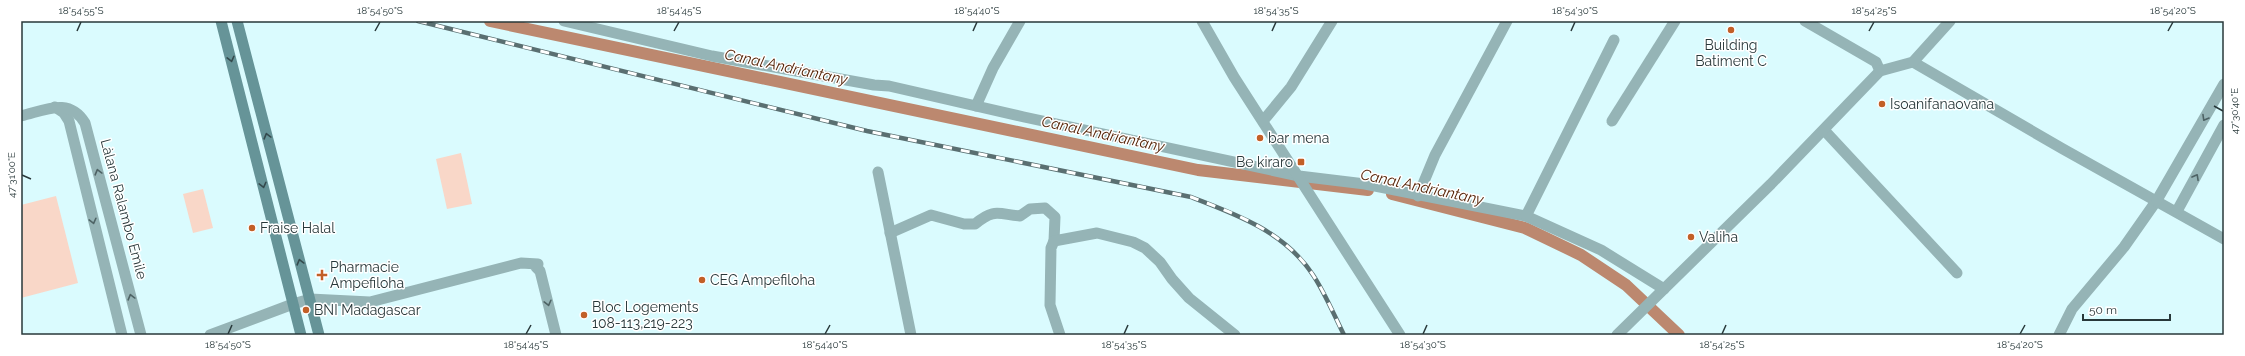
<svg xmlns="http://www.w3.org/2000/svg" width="2245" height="356" font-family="Raleway,sans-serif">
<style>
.green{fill:#f9d7c8}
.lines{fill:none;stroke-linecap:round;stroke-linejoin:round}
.canal{stroke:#bc886f;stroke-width:12}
.minor{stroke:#95b4b6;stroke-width:11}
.tertiary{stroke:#95b4b6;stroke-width:11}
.secondary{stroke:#669498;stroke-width:11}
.rail-casing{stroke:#5a6f71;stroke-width:4.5}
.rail{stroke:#fff;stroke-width:3;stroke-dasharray:9;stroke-linecap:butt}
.oneway{stroke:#344a4d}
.oneway2{stroke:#4e6365}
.ticks{fill:none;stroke:#28383a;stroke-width:1.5}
.poi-dot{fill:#c25f27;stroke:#fff;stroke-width:1.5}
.labels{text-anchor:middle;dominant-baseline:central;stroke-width:3;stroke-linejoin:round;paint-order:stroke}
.poi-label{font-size:14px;fill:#28383a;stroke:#fff;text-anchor:start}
.street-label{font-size:14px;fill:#28383a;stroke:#fff}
.water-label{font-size:15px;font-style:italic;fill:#552306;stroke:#fff}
.neatline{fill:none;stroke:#28383a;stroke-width:1.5}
.ticks-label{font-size:10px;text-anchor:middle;fill:#28383a}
</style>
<rect width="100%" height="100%" fill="#dafbfe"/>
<g class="green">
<polygon points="461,153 472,204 447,209 436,159"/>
<polygon points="203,189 213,228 193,233 183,194"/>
<polygon points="56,196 78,283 21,298 21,205"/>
</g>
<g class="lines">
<g class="canal">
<polyline points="490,21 1198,170 1368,190"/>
<polyline points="1392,194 1525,228 1581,255 1626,285 1679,335"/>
</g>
<g class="minor">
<polyline points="564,21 712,56 874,85 889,86 1024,117 1299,176 1365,184 1526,216 1601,250 1664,289"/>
<polyline points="1202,21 1234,77 1400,335"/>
<polyline points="1805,21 1876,62 1880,71"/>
<polyline points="976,106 993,68 1020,21"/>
<polyline points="55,107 64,113 69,121 122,335"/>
<path d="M21 116C46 110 69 97 85 123L141 335"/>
<polyline points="1263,121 1291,87 1332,21"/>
<polyline points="1612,121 1675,21"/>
<polyline points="1824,130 1957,273"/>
<polyline points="878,172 911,335"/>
<polyline points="1418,196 1435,155 1507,21"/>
<polyline points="1526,216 1614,40"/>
<path d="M890 233 931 215 964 224H975C994 208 998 214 1020 216L1030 209 1045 208 1055 217 1054 241"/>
<polyline points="210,335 293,304 310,299 370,302 521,263 538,264 536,267 540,271 556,335"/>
<polyline points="1060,335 1050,305 1051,248 1054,241 1097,233 1133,242 1145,248 1160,262 1172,279 1189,298 1235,335"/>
<polyline points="2059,335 2072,309 2124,247 2157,200"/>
</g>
<g class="tertiary">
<polyline points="1913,62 2063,149 2224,239"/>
<polyline points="2157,200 2224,84"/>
<polyline points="2177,211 2224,125"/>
<polyline points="1617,335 1771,184 1880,71 1913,62 1950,21"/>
</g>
<g class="secondary">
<polyline points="221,21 301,335"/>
<polyline points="237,21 319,335"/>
</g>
<defs>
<path id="rail" d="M418 21 867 131 1191 197C1236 214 1285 232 1313 275 1325 293 1334 315 1344 335"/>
</defs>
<use href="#rail" class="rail-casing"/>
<use href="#rail" class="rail"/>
</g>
<defs><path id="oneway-chevron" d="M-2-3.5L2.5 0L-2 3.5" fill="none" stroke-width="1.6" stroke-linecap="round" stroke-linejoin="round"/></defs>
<g class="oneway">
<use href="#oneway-chevron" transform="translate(231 59) rotate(76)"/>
<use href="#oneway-chevron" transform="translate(267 136) rotate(-105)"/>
<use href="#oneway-chevron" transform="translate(263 185) rotate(76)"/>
<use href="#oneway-chevron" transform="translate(300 262) rotate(-105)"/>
</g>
<g class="oneway2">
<use href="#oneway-chevron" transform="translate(2205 118) rotate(120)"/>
<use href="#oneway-chevron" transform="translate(98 172) rotate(-105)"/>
<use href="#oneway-chevron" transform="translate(2196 177) rotate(-61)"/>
<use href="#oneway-chevron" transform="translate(93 221) rotate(76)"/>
<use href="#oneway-chevron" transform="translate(131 297) rotate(-105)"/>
<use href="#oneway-chevron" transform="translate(548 303) rotate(76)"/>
</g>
<path class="ticks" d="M77 31 81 22M375 31 380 22M674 31 679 22M973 31 977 22M1272 31 1276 22M1571 31 1575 22M1869 31 1874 22M2168 31 2173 22M2214 106 2223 111M22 175 31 179M228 334 232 325M526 334 531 325M825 334 830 325M1124 334 1128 325M1423 334 1427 325M1722 334 1726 325M2020 334 2025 325"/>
<g class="poi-dot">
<circle cx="1731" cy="30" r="4"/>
<circle cx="1882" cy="104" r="4"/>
<circle cx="1260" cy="138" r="4"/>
<rect x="1297" y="158" width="8" height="8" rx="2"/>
<circle cx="252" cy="228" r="4"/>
<circle cx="1691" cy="237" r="4"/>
<path d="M320 269h4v4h4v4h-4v4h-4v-4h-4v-4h4z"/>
<circle cx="702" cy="280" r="4"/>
<circle cx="306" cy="310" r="4"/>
<circle cx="584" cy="315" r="4"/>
</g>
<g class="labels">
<g class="poi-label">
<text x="1731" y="45" text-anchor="middle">Building<tspan x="1731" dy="16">Batiment C</tspan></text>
<text x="1890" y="104">Isoanifanaovana</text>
<text x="1268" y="138">bar mena</text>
<text x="1293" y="162" text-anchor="end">Be kiraro</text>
<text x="260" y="228">Fraise Halal</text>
<text x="1699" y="237">Valiha</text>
<text x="330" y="267">Pharmacie<tspan x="330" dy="16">Ampefiloha</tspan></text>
<text x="710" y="280">CEG Ampefiloha</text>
<text x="592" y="307">Bloc Logements<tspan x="592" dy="16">108-113,219-223</tspan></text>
<text x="314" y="310">BNI Madagascar</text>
</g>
<g class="street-label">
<text transform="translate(124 209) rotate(75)">Làlana Ralambo Emile</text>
</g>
<g class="water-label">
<text transform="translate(786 67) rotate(12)">Canal Andriantany</text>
<text transform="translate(1103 134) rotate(12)">Canal Andriantany</text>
<text transform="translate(1422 187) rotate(12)">Canal Andriantany</text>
</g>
</g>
<rect width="2245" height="356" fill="none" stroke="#ffffff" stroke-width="44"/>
<path d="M2083 314v6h87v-6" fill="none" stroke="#28383a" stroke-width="2"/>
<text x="2089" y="314" font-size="12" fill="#28383a" stroke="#ffffff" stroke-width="3" paint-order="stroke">50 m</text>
<rect x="22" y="22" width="2201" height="312" class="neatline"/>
<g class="ticks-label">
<text x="81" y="14">18°54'55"S</text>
<text x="380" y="14">18°54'50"S</text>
<text x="679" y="14">18°54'45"S</text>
<text x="977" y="14">18°54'40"S</text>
<text x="1276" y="14">18°54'35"S</text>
<text x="1575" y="14">18°54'30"S</text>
<text x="1874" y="14">18°54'25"S</text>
<text x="2173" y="14">18°54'20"S</text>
<text transform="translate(2234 111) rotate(-90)" y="4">47°30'40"E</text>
<text transform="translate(11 175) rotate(-90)" y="4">47°31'00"E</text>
<text x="228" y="348">18°54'50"S</text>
<text x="526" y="348">18°54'45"S</text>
<text x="825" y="348">18°54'40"S</text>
<text x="1124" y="348">18°54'35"S</text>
<text x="1423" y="348">18°54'30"S</text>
<text x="1722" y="348">18°54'25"S</text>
<text x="2020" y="348">18°54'20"S</text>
</g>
</svg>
